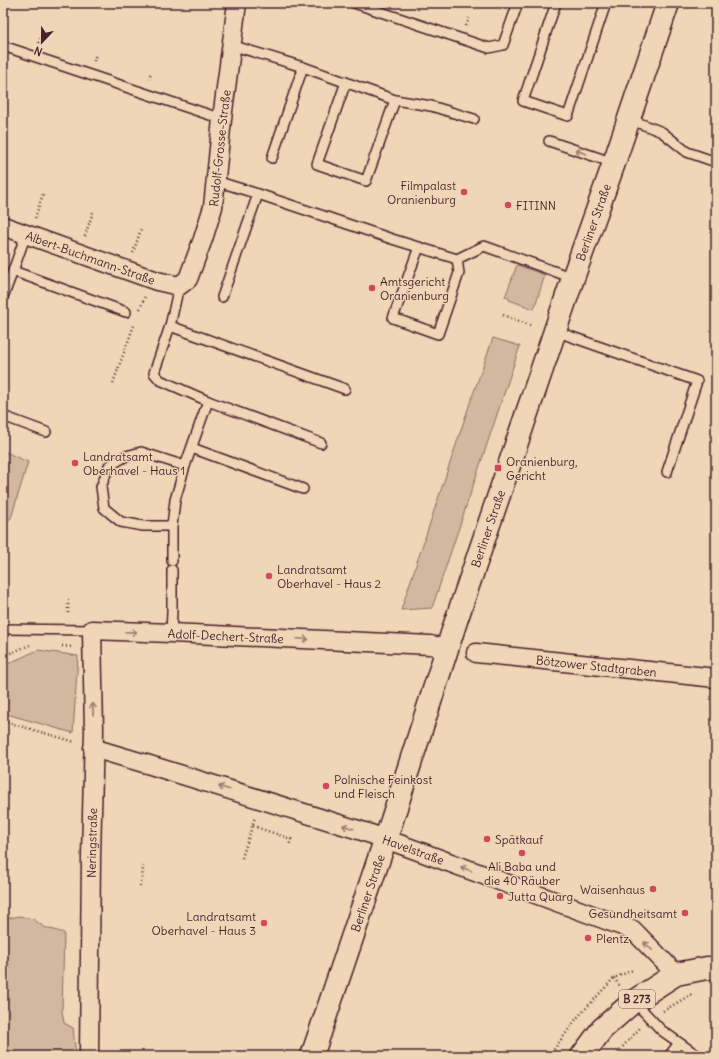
<svg xmlns="http://www.w3.org/2000/svg" width="719" height="1059" font-family="Delius,sans-serif">
<style>
.green{fill:#d3b8a0;stroke:#8e6c66}
.lines{fill:none;stroke-linecap:round;stroke-linejoin:round}
.lane-casing{stroke:#4a1f2b;stroke-width:12}
.street-casing{stroke:#4a1f2b;stroke-width:21}
.secondary-casing{stroke:#4a1f2b;stroke-width:25}
.primary-casing{stroke:#4a1f2b;stroke-width:25}
.path{stroke:#4a1f2b;stroke-width:2.5;stroke-dasharray:1 3;stroke-linecap:butt}
.lane{stroke:#eed6b6;stroke-width:9}
.street{stroke:#eed6b6;stroke-width:18}
.secondary{stroke:#eed6b6;stroke-width:22}
.primary{stroke:#eed6b6;stroke-width:22}
.oneway{stroke:#9c7a70}
.poi-dot{fill:#d1495b;stroke:#eed6b6;stroke-width:1.5}
.labels{text-anchor:middle;dominant-baseline:central;stroke-width:3;stroke-linejoin:round;paint-order:stroke}
.shield{fill:#eed6b6;stroke:#7b5655;stroke-width:1}
.shield-label{font-size:11px;font-weight:bold;fill:#4a1f2b}
.street-label{font-size:12px;fill:#4a1f2b;stroke:#eed6b6}
.poi-label{font-size:12px;fill:#4a1f2b;stroke:#eed6b6;text-anchor:start}
</style>
<rect width="100%" height="100%" fill="#eed6b6"/>
<filter id="ink" filterUnits="userSpaceOnUse"><feTurbulence type="fractalNoise" baseFrequency=".025" numOctaves="2"/><feDisplacementMap in="SourceGraphic" scale="8" xChannelSelector="R" yChannelSelector="G"/><feConvolveMatrix kernelMatrix="1 2 1 2 8 2 1 2 1" color-interpolation-filters="sRGB"/></filter>
<g filter="url(#ink)">
<g class="green">
<polygon points="517,265 545,275 534,309 509,300 509,298 505,297"/>
<polygon points="493,338 520,346 432,608 401,610 471,400"/>
<polygon points="3,451 28,462 11,518 3,525"/>
<polygon points="38,650 78,656 73,733 3,713 3,666"/>
<polygon points="3,916 10,918 19,916 33,919 44,927 64,933 62,1011 64,1023 73,1028 76,1056 3,1056"/>
</g>
<g class="lines">
<defs>
<g id="lane">
<polyline points="354,3 489,48 503,45 518,3"/>
<polyline points="556,3 523,101 568,116 605,6 602,3"/>
<polyline points="231,45 303,67 395,100 431,106 474,119"/>
<polyline points="3,46 222,119"/>
<polyline points="346,82 317,164 366,181 395,100"/>
<polyline points="629,119 662,132 687,152 716,162"/>
<polyline points="549,141 614,163"/>
<polyline points="272,158 303,67"/>
<polyline points="216,181 258,194 222,297"/>
<polyline points="258,194 392,239 457,259 484,246 573,278"/>
<polyline points="26,234 13,271 126,312"/>
<polyline points="419,247 393,318 438,334 459,273 457,259"/>
<polyline points="179,286 170,326 345,389"/>
<polyline points="3,297 13,271"/>
<polyline points="170,326 154,373 160,380 208,401"/>
<polyline points="555,331 697,381 667,472"/>
<polyline points="3,416 46,432"/>
<polyline points="192,448 303,489"/>
<polyline points="172,526 143,526 121,522 104,508 101,487 109,466 126,456 141,452 185,466"/>
<polyline points="172,561 172,526 175,500 185,466 208,401 321,443"/>
<polyline points="3,629 92,630"/>
<polyline points="171,633 172,612 172,570"/>
<polyline points="634,1001 661,1030 698,1056"/>
<polyline points="669,1056 679,1043"/>
</g>
<g id="street">
<path id="s1" d="M3 226 157 281 179 286 188 279 203 239 213 207 222 119 237 3"/>
<path id="s2" d="M476 653 716 678"/>
<path id="s3" d="M93 748 150 765 365 832 402 845 633 930 676 974"/>
<path id="s4" d="M89 1056 91 857 94 731 92 630 171 633 430 645 448 648"/>
</g>
<g id="secondary">
<path id="s5" d="M312 1056 391 823 456 621 573 278 614 163 668 3"/>
</g>
<polyline id="primary" points="582,1056 602,1029 634,1001 676,974 707,968 716,969"/>
</defs>
<use href="#lane" class="lane-casing"/>
<use href="#street" class="street-casing"/>
<use href="#secondary" class="secondary-casing"/>
<use href="#primary" class="primary-casing"/>
<g class="path">
<polyline points="418,10 420,3"/>
<polyline points="466,26 469,18"/>
<polyline points="39,43 41,35"/>
<polyline points="94,61 96,54"/>
<polyline points="149,79 151,72"/>
<polyline points="35,218 43,194"/>
<polyline points="85,236 93,212"/>
<polyline points="133,253 141,229"/>
<polyline points="140,309 145,296"/>
<polyline points="503,315 532,326"/>
<polyline points="113,383 134,325"/>
<polyline points="68,600 68,615"/>
<polyline points="62,646 73,647"/>
<polyline points="3,656 30,645"/>
<polyline points="3,721 75,742"/>
<polyline points="253,826 291,839 289,846"/>
<polyline points="242,858 255,817"/>
<polyline points="140,886 142,879 143,866"/>
<polyline points="614,978 620,986"/>
<polyline points="663,1011 692,994"/>
<polyline points="549,1056 577,1018 614,978 633,970"/>
<polyline points="615,1056 626,1043 640,1028"/>
</g>
<use href="#lane" class="lane"/>
<use href="#street" class="street"/>
<use href="#secondary" class="secondary"/>
<use href="#primary" class="primary"/>
</g>
<defs><path id="oneway-shaft" d="M-6 0H5M1.5-3L5.5 0L1.5 3" fill="none" stroke-width="1.6" stroke-linecap="round" stroke-linejoin="round"/></defs>
<g class="oneway">
<use href="#oneway-shaft" transform="translate(581 152) rotate(-161)"/>
<use href="#oneway-shaft" transform="translate(131 632) rotate(2)"/>
<use href="#oneway-shaft" transform="translate(303 639) rotate(3)"/>
<use href="#oneway-shaft" transform="translate(93 709) rotate(-91)"/>
<use href="#oneway-shaft" transform="translate(224 788) rotate(-163)"/>
<use href="#oneway-shaft" transform="translate(348 827) rotate(-163)"/>
<use href="#oneway-shaft" transform="translate(466 869) rotate(-160)"/>
<use href="#oneway-shaft" transform="translate(648 946) rotate(-135)"/>
</g>
</g>
<g class="poi-dot">
<circle cx="464" cy="192" r="4"/>
<circle cx="508" cy="205" r="4"/>
<circle cx="372" cy="288" r="4"/>
<circle cx="75" cy="463" r="4"/>
<rect x="494" y="464" width="8" height="8" rx="2"/>
<circle cx="269" cy="576" r="4"/>
<circle cx="326" cy="786" r="4"/>
<circle cx="487" cy="839" r="4"/>
<circle cx="522" cy="853" r="4"/>
<circle cx="653" cy="889" r="4"/>
<circle cx="500" cy="896" r="4"/>
<circle cx="685" cy="913" r="4"/>
<circle cx="264" cy="923" r="4"/>
<circle cx="588" cy="938" r="4"/>
</g>
<g class="labels">
<rect class="shield" x="619" y="990" width="36" height="18" rx="3"/>
<g class="shield-label">
<text x="637" y="999">B 273</text>
</g>
<g class="street-label">
<text stroke="none"><textPath href="#s1" startOffset="333">Rudolf-Grosse-Straße</textPath></text>
<text stroke="none"><textPath href="#s5" startOffset="880">Berliner Straße</textPath></text>
<text stroke="none"><textPath href="#s1" startOffset="93">Albert-Buchmann-Straße</textPath></text>
<text stroke="none"><textPath href="#s5" startOffset="556">Berliner Straße</textPath></text>
<text stroke="none"><textPath href="#s4" startOffset="560">Adolf-Dechert-Straße</textPath></text>
<text stroke="none"><textPath href="#s2" startOffset="121">Bötzower Stadtgraben</textPath></text>
<text stroke="none"><textPath href="#s4" startOffset="213">Neringstraße</textPath></text>
<text stroke="none"><textPath href="#s3" startOffset="336">Havelstraße</textPath></text>
<text stroke="none"><textPath href="#s5" startOffset="172">Berliner Straße</textPath></text>
</g>
<g class="poi-label">
<text x="456" y="185" text-anchor="end">Filmpalast<tspan x="456" dy="14">Oranienburg</tspan></text>
<text x="516" y="205">FITINN</text>
<text x="380" y="281">Amtsgericht<tspan x="380" dy="14">Oranienburg</tspan></text>
<text x="83" y="456">Landratsamt<tspan x="83" dy="14">Oberhavel - Haus 1</tspan></text>
<text x="506" y="461">Oranienburg,<tspan x="506" dy="14">Gericht</tspan></text>
<text x="277" y="569">Landratsamt<tspan x="277" dy="14">Oberhavel - Haus 2</tspan></text>
<text x="334" y="779">Polnische Feinkost<tspan x="334" dy="14">und Fleisch</tspan></text>
<text x="495" y="839">Spätkauf</text>
<text x="522" y="866" text-anchor="middle">Ali Baba und<tspan x="522" dy="14">die 40 Räuber</tspan></text>
<text x="645" y="889" text-anchor="end">Waisenhaus</text>
<text x="508" y="896">Jutta Quarg</text>
<text x="677" y="913" text-anchor="end">Gesundheitsamt</text>
<text x="256" y="916" text-anchor="end">Landratsamt<tspan x="256" dy="14">Oberhavel - Haus 3</tspan></text>
<text x="596" y="938">Plentz</text>
</g>
</g>
<rect width="719" height="1059" fill="none" stroke="#eed6b6" stroke-width="16"/>
<rect x="8" y="8" width="703" height="1043" fill="none" stroke="#4a1f2b" stroke-width="1.5" filter="url(#ink)"/>
<g transform="translate(42 42) rotate(202)" stroke="#eed6b6" stroke-width="3" paint-order="stroke">
<path d="M0-3L7 15L0 10L-7 15Z" fill="#4a1f2b"/>
<text y="-6" font-size="11" font-weight="bold" text-anchor="middle" fill="#4a1f2b">N</text>
</g>
</svg>
